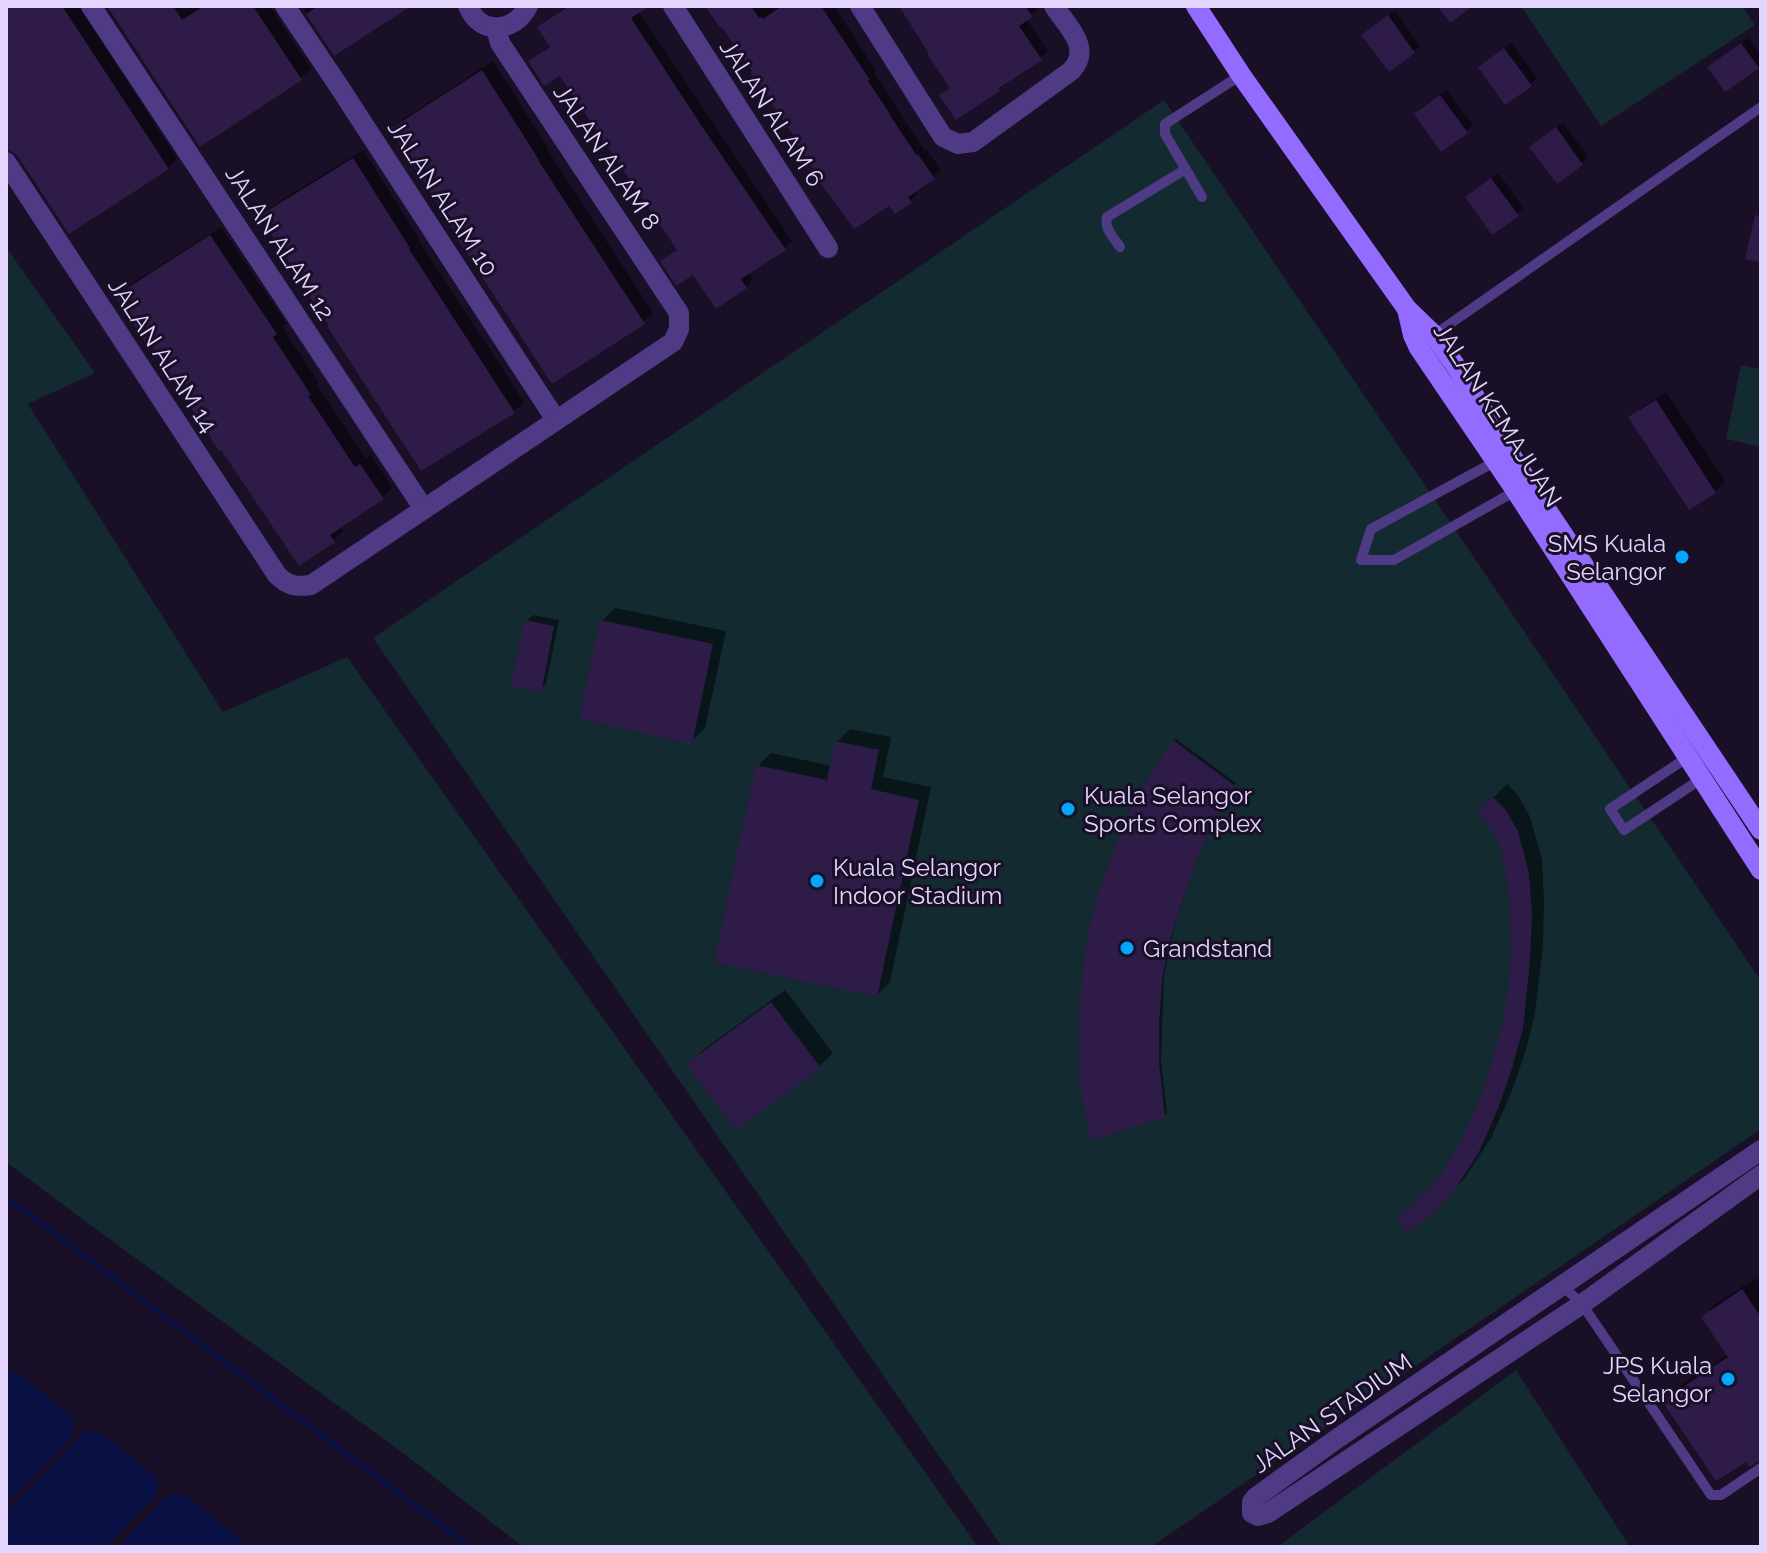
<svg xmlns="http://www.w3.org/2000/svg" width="1767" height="1553" font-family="Raleway,sans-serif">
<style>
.green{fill:#122a30}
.water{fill:#0a1144}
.shadow{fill:#0007}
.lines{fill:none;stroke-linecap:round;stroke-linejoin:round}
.stream{stroke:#0a1144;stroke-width:5}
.building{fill:#2f1b47}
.lane{stroke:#4f3a85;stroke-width:10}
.street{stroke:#4f3a85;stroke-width:20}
.secondary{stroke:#936cff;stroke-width:20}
.poi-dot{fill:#01a7fe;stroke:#190f26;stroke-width:3}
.labels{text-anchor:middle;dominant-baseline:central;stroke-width:6;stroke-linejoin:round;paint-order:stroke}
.street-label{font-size:24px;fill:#e4d5ff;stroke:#190f26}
.poi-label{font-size:24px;fill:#e4d5ff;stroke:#190f26;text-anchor:start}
</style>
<rect width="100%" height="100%" fill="#190f26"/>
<g class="green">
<polygon points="1521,6 1742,6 1755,25 1601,126"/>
<polygon points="1164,100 1761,981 1761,1129 1151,1547 1002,1547 373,638"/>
<polygon points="6,247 95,373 28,404 223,712 347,657 978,1547 523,1547 407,1456 86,1222 6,1162"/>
<polygon points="1741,365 1761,369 1761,447 1726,439"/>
<polygon points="1516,1370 1630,1547 1277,1547"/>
</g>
<g class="water">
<polygon points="6,1371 20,1374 73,1417 75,1429 72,1436 6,1504"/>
<polygon points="88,1431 103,1434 156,1477 158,1483 155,1497 106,1547 6,1547 6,1513 82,1434"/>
<polygon points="173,1494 188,1497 241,1540 243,1547 118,1547 166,1497"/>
</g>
<g class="shadow">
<polygon points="6,6 78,6 177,158 168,168 18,153 6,141"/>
<polygon points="110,6 270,6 311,69 301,78 200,144"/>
<polygon points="302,6 408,6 335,54"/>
<polygon points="567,6 644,6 638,11 792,241 785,248 748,272 753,279 746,287 717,306 693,272 663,261 678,249 560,73 530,61 551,45 539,27"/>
<polygon points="708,6 834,6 876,71 874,73 896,105 895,106 924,150 926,149 941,170 915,190 917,194 910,201 890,203 797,138 723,24"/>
<polygon points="902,6 1037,6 1039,8 1026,19 1048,51 999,89 949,89 952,87"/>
<polygon points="1395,11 1420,46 1414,52 1370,29"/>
<polygon points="1748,38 1761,57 1761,63 1758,67 1716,61"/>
<polygon points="1511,43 1537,78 1531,84 1486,61"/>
<polygon points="493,61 548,148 547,149 653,313 643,322 392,129 402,120"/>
<polygon points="1447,90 1473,125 1467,131 1422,108"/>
<polygon points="1563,123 1588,157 1582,164 1538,141"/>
<polygon points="363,150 418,237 417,238 524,402 514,411 422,468 261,217 271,207"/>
<polygon points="1498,173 1524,208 1493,232 1474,191"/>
<polygon points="221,227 286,323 282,327 319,383 317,385 366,459 371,455 392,488 383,498 340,526 343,531 333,541 151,341 118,296 128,286"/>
<polygon points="1666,392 1725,481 1715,491 1690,507 1631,418 1641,408"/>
<polygon points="615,608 726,631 705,728 692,741 602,621"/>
<polygon points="533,615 559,620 546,684 540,690 527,621"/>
<polygon points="850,729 891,737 883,777 931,787 890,982 877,995 758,766 771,753 832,766 837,742"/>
<polygon points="1176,739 1236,783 1227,796 1197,857 1173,932 1164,976 1161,1060 1167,1113 1164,1115 1092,1139 1174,741"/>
<polygon points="1507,784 1518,795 1530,817 1542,860 1544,899 1543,946 1535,1014 1525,1053 1510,1096 1491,1138 1464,1179 1428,1215 1442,1178 1463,1142 1486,1090 1504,1026 1513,959 1512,900 1504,850 1492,826 1480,811"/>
<polygon points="785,990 833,1053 819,1066 689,1065 702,1051"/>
<polygon points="1756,1278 1761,1286 1761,1459 1665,1401 1677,1388 1728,1354 1703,1317 1716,1304"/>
</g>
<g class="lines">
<polyline class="stream" points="6,1197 470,1547"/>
</g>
<g class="building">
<polygon points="6,6 62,6 169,169 69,234 17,155 9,150 6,145"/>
<polygon points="107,6 173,6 182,20 204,6 253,6 302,80 200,147"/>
<polygon points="318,6 411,6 334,56 306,14"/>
<polygon points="569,6 650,6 631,18 701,125 786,250 741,279 747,288 716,309 693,275 676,286 660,261 677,250 560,76 544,86 528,61 550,47 537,27"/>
<polygon points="705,6 751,6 759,18 761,17 763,19 782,6 821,6 870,80 868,81 890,114 889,114 917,156 918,154 935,179 908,197 912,203 895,214 889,206 854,229 813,173 815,172 793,140 795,138 750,72 752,71 722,27 720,28"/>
<polygon points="899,6 1025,6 1033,17 1019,26 1042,60 999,88 1000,91 956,120 939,95 950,88 928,55 929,54"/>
<polygon points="1438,6 1473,6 1450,23"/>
<polygon points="1388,15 1415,53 1389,72 1361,35"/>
<polygon points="1741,43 1759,68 1725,92 1707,67"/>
<polygon points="1504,48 1532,86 1505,105 1478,67"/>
<polygon points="482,70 539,160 538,160 645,324 552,384 458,240 460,239 390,129"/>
<polygon points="1440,95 1468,133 1441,152 1414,114"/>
<polygon points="1556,127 1583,165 1557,184 1529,147"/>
<polygon points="353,158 410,248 409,249 515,413 421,471 327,326 329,326 293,271 295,271 259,216"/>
<polygon points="1491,178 1519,216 1492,235 1465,197"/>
<polygon points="1755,215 1761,216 1761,262 1745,259"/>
<polygon points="210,235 277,334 273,337 311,395 308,396 355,467 360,464 384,499 330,535 335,542 299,566 221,450 219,451 150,344 148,346 115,296"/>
<polygon points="1656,400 1716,493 1689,510 1628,417"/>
<polygon points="525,620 554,626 541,693 510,686"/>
<polygon points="600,620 713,644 692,744 579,719"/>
<polygon points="1173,740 1235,786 1225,800 1196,861 1171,936 1162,980 1159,1025 1159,1063 1165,1117 1090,1141 1079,1077 1079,1016 1084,960 1089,928 1098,893 1117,843 1136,798"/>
<polygon points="835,741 879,750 871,789 919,800 877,997 714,962 756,765 827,780"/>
<polygon points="1492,796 1505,809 1518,831 1529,874 1532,914 1530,960 1523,1029 1512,1068 1497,1111 1478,1154 1451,1195 1429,1217 1407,1232 1397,1219 1440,1177 1461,1141 1484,1089 1502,1025 1508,990 1511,958 1510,900 1502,851 1490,827 1478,811"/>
<polygon points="771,1002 821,1068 736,1130 686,1064"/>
<polygon points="1742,1289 1761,1317 1761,1460 1749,1467 1746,1462 1716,1481 1662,1401 1728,1357 1701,1317"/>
</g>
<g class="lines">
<g class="lane">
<polyline points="1202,197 1165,134 1165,124 1241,75"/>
<path d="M1120 247C1114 238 1104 229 1107 217L1186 169"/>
<polyline points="1431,337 1761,107"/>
<polyline points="1498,460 1371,529 1361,560 1394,560 1517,490"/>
<polyline points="1688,757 1610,809 1624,830 1704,777"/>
<polyline points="1562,1285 1582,1304 1711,1495 1721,1495 1761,1468"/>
</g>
<g class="street">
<polyline points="91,6 424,509"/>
<polyline points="285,6 340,88 556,420"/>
<path d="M468 6C480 36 515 33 528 6"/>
<polyline points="673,6 828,248"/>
<path d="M860 6 943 137 958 144 973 142 1071 71C1093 48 1067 26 1054 6"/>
<path d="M6 162 277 575C288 586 296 587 311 585L673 342 679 329V313L500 43 496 28"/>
<polyline points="1761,1150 1338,1438 1256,1497 1252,1502 1252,1513 1258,1516 1268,1513 1582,1304 1761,1175"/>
</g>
<g class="secondary">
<polyline points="1196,6 1241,75 1407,309 1434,335 1455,365 1526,479 1761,830"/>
<polyline points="1407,309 1413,335 1419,348 1516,491 1761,870"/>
</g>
</g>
<g class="poi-dot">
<circle cx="1682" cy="557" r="8"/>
<circle cx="1068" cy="809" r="8"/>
<circle cx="817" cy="881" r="8"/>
<circle cx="1127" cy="948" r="8"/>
<circle cx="1728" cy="1379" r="8"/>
</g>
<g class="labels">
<g class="street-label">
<text transform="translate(772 113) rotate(57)">JALAN ALAM 6</text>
<text transform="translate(607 157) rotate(56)">JALAN ALAM 8</text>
<text transform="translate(443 198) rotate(57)">JALAN ALAM 10</text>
<text transform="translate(280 243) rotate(57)">JALAN ALAM 12</text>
<text transform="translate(163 355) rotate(57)">JALAN ALAM 14</text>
<text transform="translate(1498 415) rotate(57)">JALAN KEMAJUAN</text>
<text transform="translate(1332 1413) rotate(-35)">JALAN STADIUM</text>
</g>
<g class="poi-label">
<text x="1666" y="543" text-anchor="end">SMS Kuala<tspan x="1666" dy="28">Selangor</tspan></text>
<text x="1084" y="795">Kuala Selangor<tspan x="1084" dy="28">Sports Complex</tspan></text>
<text x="833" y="867">Kuala Selangor<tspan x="833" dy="28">Indoor Stadium</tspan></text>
<text x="1143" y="948">Grandstand</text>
<text x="1712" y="1365" text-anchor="end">JPS Kuala<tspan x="1712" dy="28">Selangor</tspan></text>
</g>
</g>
<rect width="1767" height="1553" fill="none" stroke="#e4d5ff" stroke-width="16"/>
</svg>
